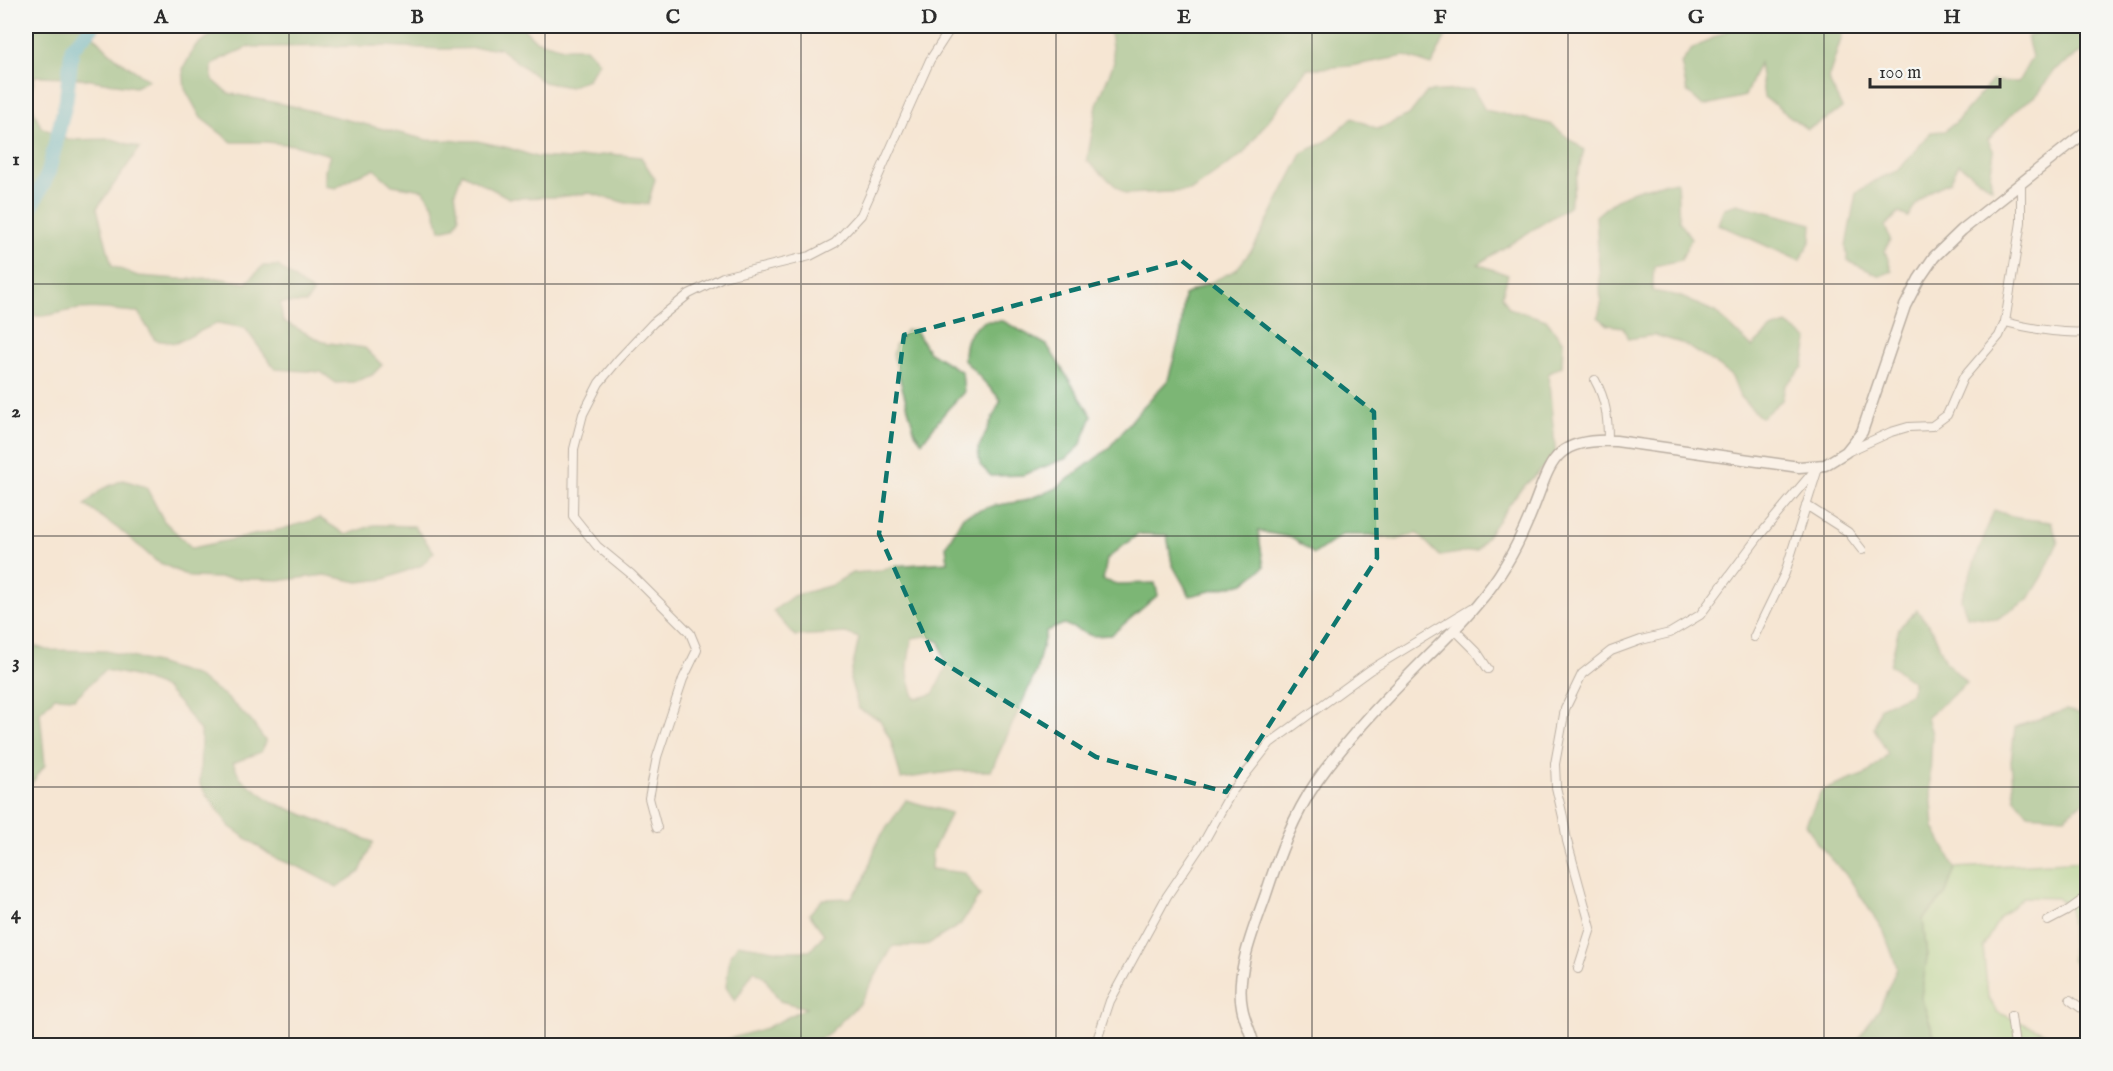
<svg xmlns="http://www.w3.org/2000/svg" width="2113" height="1071" font-family="'IM FELL English',serif">
<style>
.green{fill:#9ad487;stroke:#628059;stroke-width:1.5}
.forest{fill:#7bb674;stroke:#537050;stroke-width:1.5;fill-rule:evenodd}
.lines{fill:none;stroke-linecap:round;stroke-linejoin:round}
.river{stroke:#4ab2c8;stroke-width:15}
.minor-casing{stroke:#726c66;stroke-width:10}
.secondary-casing{stroke:#726c66;stroke-width:13}
.minor{stroke:#fff;stroke-width:8}
.secondary{stroke:#fff;stroke-width:10}
.marked{fill:none;stroke:#0f766e;stroke-width:4.5;stroke-dasharray:12 8;stroke-linejoin:round}
.grid{fill:none;stroke:#2b2b2b;stroke-width:1.5;stroke-opacity:0.55}
.neatline{fill:none;stroke:#2b2b2b;stroke-width:2}
.grid-label{font-size:20px;text-anchor:middle;font-weight:bold;fill:#2b2b2b}
</style>
<rect width="100%" height="100%" fill="#f6f6f2"/>
<filter id="ink" filterUnits="userSpaceOnUse"><feTurbulence type="fractalNoise" baseFrequency=".0167" numOctaves="2"/><feDisplacementMap in="SourceGraphic" scale="12" xChannelSelector="R" yChannelSelector="G"/><feConvolveMatrix kernelMatrix="1 2 1 2 8 2 1 2 1" color-interpolation-filters="sRGB"/></filter>
<filter id="wash" filterUnits="userSpaceOnUse"><feTurbulence type="fractalNoise" baseFrequency=".008" numOctaves="4" result="noise"/><feDisplacementMap in="SourceGraphic" scale="24" xChannelSelector="R" yChannelSelector="G"/><feGaussianBlur stdDeviation="1.35" result="paint"/><feColorMatrix in="noise" values="0 0 0 0 0 0 0 0 0 0 0 0 0 0 0 0 0 1.4 0 .05"/><feComposite in="paint" operator="in"/></filter>
<g filter="url(#wash)">
<rect width="100%" height="100%" fill="#f5e6d3"/>
<polygon class="green" points="2087,861 2087,984 2072,959 2070,908 2058,898 2023,897 1999,919 1983,947 1988,997 1997,1012 2072,1045 1934,1045 1936,1041 1921,997 1927,957 1923,919 1945,895 1955,868"/>
<g class="forest">
<path d="M36 26H87C104 51 124 64 149 80L135 87 71 77 35 76 29 99 41 127 68 140 112 139 140 148 97 208 112 266 138 276 180 279 217 278 246 283 263 266H278L313 293 306 303H280L283 321 323 342 365 348 382 365 372 375 353 382 336 383 321 372 275 369 245 328 217 323 176 343 155 340 138 312C117 311 93 306 72 310 56 313 43 319 26 314V33Z"/>
<polygon points="226,26 521,26 535,40 563,48 586,48 599,62 588,79 570,87 543,82 499,48 441,49 383,46 248,47 221,59 212,66 212,79 228,93 292,106 427,140 477,141 509,148 536,157 572,159 610,154 641,157 655,179 648,204 626,203 589,193 559,197 509,198 462,173 455,192 459,218 454,227 440,230 434,207 423,190 392,185 374,169 355,176 336,188 325,186 325,170 330,155 294,145 266,142 232,142 201,118 185,89 183,69 196,45"/>
<polygon points="1109,26 1450,26 1432,65 1405,56 1351,66 1307,69 1243,154 1190,191 1125,194 1087,161 1097,105 1114,62"/>
<polygon points="1736,26 1840,26 1842,36 1828,79 1842,108 1827,119 1807,129 1764,97 1759,63 1745,96 1703,106 1687,91 1681,63 1692,49"/>
<path d="M2052 26H2086L2087 49 2054 70 2039 93 2016 110 1988 140 1994 152 1990 176 1992 188 1976 178 1959 164 1950 182C1929 190 1919 197 1908 217L1899 213 1885 226 1890 239 1885 251 1892 271 1880 276 1848 261 1846 246 1856 193 1874 181 1899 170 1931 132 1944 131 1955 123 1992 81 2018 82 2032 57 2027 37Z"/>
<path d="M1473 89 1485 110 1550 124 1584 150 1569 207 1478 264 1508 275 1502 296 1509 308 1546 320 1563 342 1562 366 1548 374 1556 456 1519 491 1477 550 1440 556 1417 533 1397 540 1370 535H1342L1314 554 1293 538 1258 531 1264 567 1244 583 1190 596 1172 564 1167 535 1138 534 1107 559 1103 580 1117 584 1155 583 1158 595 1111 635 1092 636 1064 624 1046 631 1036 672 991 771H956L901 779 891 741 880 720 859 709 850 679 859 638 846 633 795 636 773 611 793 596 832 585 852 573 878 571 893 566 948 562 946 546 963 516 992 506 1023 501 1055 489 1108 449 1141 409 1168 380 1181 332 1184 295 1236 270 1254 247 1303 152 1324 143 1352 118 1378 129 1409 115 1427 92ZM926 636 940 642 946 668 933 694 915 699C905 673 907 666 912 638Z"/>
<path d="M1677 181 1679 221 1691 238 1681 260 1654 266 1652 291 1679 296 1715 312 1752 347 1771 329 1787 324 1808 340 1803 367 1785 386 1782 400 1761 418 1740 397 1732 377 1719 366 1684 344 1655 335 1628 339 1623 327 1608 325 1598 317 1601 304 1596 216C1625 190 1639 188 1677 181Z"/>
<polygon points="1737,204 1812,224 1811,240 1800,261 1718,224 1724,208"/>
<path d="M985 321H1003L1047 345 1092 416 1080 446 1067 458 1023 475 991 476 980 465 978 449 1001 400 964 360C964 339 967 333 985 321Z"/>
<polygon points="915,329 928,351 962,372 964,392 946,411 922,442 915,433 893,355 895,345 906,330"/>
<polygon points="123,480 146,487 164,521 192,548 282,529 320,518 346,535 374,525 414,526 434,552 422,565 385,579 358,582 325,575 284,580 190,577 156,561 124,533 85,505 102,489"/>
<polygon points="1994,510 2017,518 2051,522 2058,542 2043,576 2029,599 1997,619 1967,616 1961,599"/>
<polygon points="1917,610 1933,631 1946,662 1967,683 1927,717 1932,734 1930,778 1934,827 1955,868 1945,895 1923,919 1927,957 1921,997 1936,1041 1934,1045 1854,1045 1880,1008 1897,967 1884,932 1849,878 1817,843 1806,824 1821,791 1868,773 1888,754 1874,728 1880,707 1911,694 1913,682 1890,665 1899,628"/>
<polygon points="26,643 46,650 106,651 156,663 194,675 224,695 251,721 266,742 261,752 233,763 241,779 274,803 373,842 360,872 337,887 301,868 275,858 230,827 200,785 201,732 183,708 165,688 134,676 105,670 75,698 55,697 40,712 45,765 31,784 26,782"/>
<polygon points="2066,710 2087,715 2087,799 2065,817 2028,814 2014,797 2011,761 2015,727"/>
<polygon points="906,800 951,813 932,852 931,869 965,873 980,895 960,925 925,946 893,946 860,1003 829,1033 811,1045 709,1045 766,1028 806,1008 780,1001 764,977 754,970 735,1001 726,987 730,956 738,944 780,951 810,951 824,934 809,914 823,899 851,898 863,883 878,840"/>
</g>
<g class="lines">
<polyline class="river" points="26,218 48,174 66,101 72,48 93,26"/>
</g>
</g>
<g filter="url(#ink)">
<g class="lines">
<defs>
<g id="minor">
<polyline points="2085,132 2088,145"/>
<path d="M2005 322C2032 329 2059 334 2088 332"/>
<path d="M1595 380C1606 400 1608 418 1608 440"/>
<polyline points="1847,452 1891,432 1908,427 1932,426 1947,415 1963,378 1999,336 2005,322 2021,222 2021,184"/>
<polyline points="1806,505 1848,532 1862,550"/>
<polyline points="1454,629 1477,652 1488,669"/>
<polyline points="657,828 649,798 657,757 683,679 697,650 690,633 631,574 597,546 573,516 574,449 583,414 599,383 619,359 653,323 689,294 723,277 810,256 835,243 861,215 930,60 952,26"/>
<polyline points="2048,921 2067,911 2088,896"/>
<polyline points="1578,969 1591,928 1567,841 1563,817 1556,787 1555,764 1565,709 1582,674 1611,651 1641,640 1670,633 1700,615 1759,536 1819,465 1785,573 1754,637"/>
<polyline points="2070,1000 2088,1013"/>
<polyline points="2011,1016 2015,1046"/>
<polyline points="1095,1046 1110,1001 1167,896 1206,838 1231,793 1270,743 1370,670 1470,609"/>
</g>
<path id="secondary" d="M1254 1046C1251 1032 1244 1020 1242 1007 1235 973 1254 928 1265 897 1278 857 1293 816 1317 781 1348 737 1387 697 1425 659 1443 641 1462 623 1478 603 1499 579 1517 547 1529 518 1551 467 1548 437 1616 441L1799 467 1825 465 1846 452 1862 432 1905 306 1919 279 1934 257 1962 230 2088 130"/>
</defs>
<use href="#minor" class="minor-casing"/>
<use href="#secondary" class="secondary-casing"/>
<use href="#minor" class="minor"/>
<use href="#secondary" class="secondary"/>
</g>
</g>
<path d="M0 0H2113V1071H0ZM1182 261 1374 412 1377 558 1226 792 1096 757 934 657 879 534 904 335Z" fill="#f5e6d3" fill-opacity=".55" fill-rule="evenodd"/>
<path class="marked" d="M1182 261 1374 412 1377 558 1226 792 1096 757 934 657 879 534 904 335Z"/>
<path class="grid" d="M289 26V1046M545 26V1046M801 26V1046M1056 26V1046M1312 26V1046M1568 26V1046M1824 26V1046M26 284H2088M26 536H2088M26 787H2088"/>
<rect width="2113" height="1071" fill="none" stroke="#f6f6f2" stroke-width="66"/>
<path d="M1870 78v9h130v-9" fill="none" stroke="#2b2b2b" stroke-width="3"/>
<text x="1879" y="78" font-size="18" fill="#2b2b2b" stroke="#f6f6f2" stroke-width="4.5" paint-order="stroke">100 m</text>
<rect x="33" y="33" width="2047" height="1005" class="neatline"/>
<g class="grid-label">
<text x="161" y="23">A</text>
<text x="417" y="23">B</text>
<text x="673" y="23">C</text>
<text x="929" y="23">D</text>
<text x="1184" y="23">E</text>
<text x="1440" y="23">F</text>
<text x="1696" y="23">G</text>
<text x="1952" y="23">H</text>
<text x="16" y="165">1</text>
<text x="16" y="417">2</text>
<text x="16" y="668">3</text>
<text x="16" y="919">4</text>
</g>
</svg>
